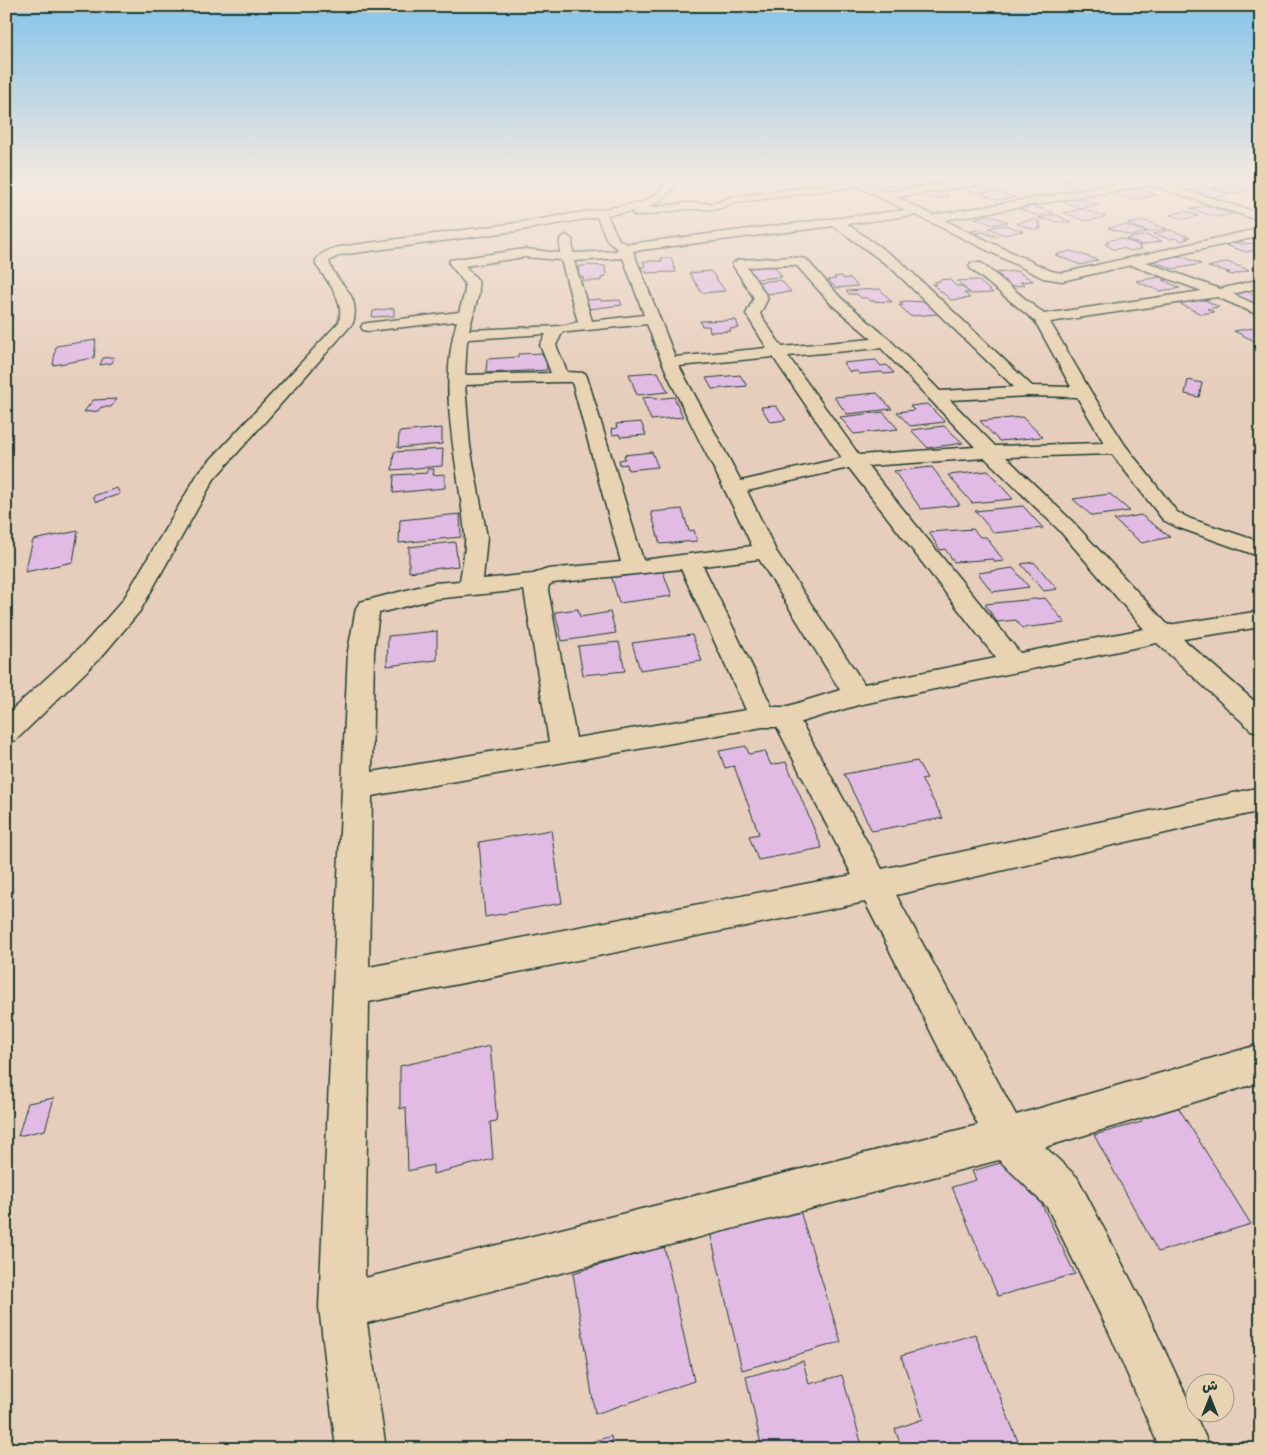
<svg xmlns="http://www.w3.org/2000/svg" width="1267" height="1455" font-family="Caveat,'Playpen Sans Arabic',sans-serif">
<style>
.building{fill:#e1bbe4;stroke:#1f3d34}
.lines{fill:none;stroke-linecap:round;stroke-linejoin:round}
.minor-casing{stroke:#1f3d34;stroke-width:3}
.minor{fill:#e8d3b2;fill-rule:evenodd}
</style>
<rect width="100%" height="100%" fill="#e7cebc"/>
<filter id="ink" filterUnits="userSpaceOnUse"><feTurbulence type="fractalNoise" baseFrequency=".02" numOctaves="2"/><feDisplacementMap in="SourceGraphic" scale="10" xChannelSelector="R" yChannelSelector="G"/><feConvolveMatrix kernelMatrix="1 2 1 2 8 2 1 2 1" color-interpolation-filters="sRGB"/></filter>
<g filter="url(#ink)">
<g class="building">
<polygon points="911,178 945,178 952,180 930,184"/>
<polygon points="1043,178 1074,178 1078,179 1058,182"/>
<polygon points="1246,178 1261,182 1261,185 1245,188 1221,182"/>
<polygon points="1081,179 1099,185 1077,189 1061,183"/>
<polygon points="917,180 927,184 915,186 905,181"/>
<polygon points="883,182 899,189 879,191 864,184"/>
<polygon points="979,184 992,191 977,193 961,187"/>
<polygon points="1229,185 1248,191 1233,194 1214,188"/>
<polygon points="1207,187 1230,194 1212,197 1190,191"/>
<polygon points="1134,188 1156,195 1131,200 1113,194 1118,193 1114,192"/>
<polygon points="936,191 949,197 933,199 919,194"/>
<polygon points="997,191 1015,197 997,200 980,193"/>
<polygon points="1080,198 1099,205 1080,208 1062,201"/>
<polygon points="1033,206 1054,213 1039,216 1019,209"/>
<polygon points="1205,206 1211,207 1232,214 1217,217 1190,209"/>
<polygon points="1083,209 1105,217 1086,221 1064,213"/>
<polygon points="1185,211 1199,216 1183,219 1170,215"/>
<polygon points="989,215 1008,222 993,225 975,218"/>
<polygon points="1057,215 1071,222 1057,222 1038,218"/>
<polygon points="1034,219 1040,222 1037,222 1041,224 1039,225 1042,227 1038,228 1041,229 1035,230 1016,223"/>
<polygon points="1145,221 1167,229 1149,232 1127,224"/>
<polygon points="1005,225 1023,231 1004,235 989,228"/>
<polygon points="1124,225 1147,232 1131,236 1108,228"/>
<polygon points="982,229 998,236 993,236 983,232 973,234 968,232"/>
<polygon points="1170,230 1190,237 1185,238 1188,239 1182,241 1175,238 1170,239 1153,234"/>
<polygon points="1146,235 1162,241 1142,245 1126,239"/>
<polygon points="1120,238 1141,246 1138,247 1142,249 1130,251 1123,248 1113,249 1105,244 1110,243 1106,241"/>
<polygon points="1233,241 1241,244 1256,243 1261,245 1261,249 1246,252 1222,244"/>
<polygon points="1071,251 1098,260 1081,265 1055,255"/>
<polygon points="1181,256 1201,264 1174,269 1152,261"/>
<polygon points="661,258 671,258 676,272 646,273 646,271 642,271 641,267 645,267 643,261 662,261"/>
<polygon points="1227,262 1249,270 1232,275 1226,273 1230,272 1208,267"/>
<polygon points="587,265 605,266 606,276 601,278 601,281 583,281 583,277 579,277 578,267"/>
<polygon points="774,266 782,277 755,279 747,267"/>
<polygon points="711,271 725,291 702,293 689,273"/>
<polygon points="1017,271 1033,281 1020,282 1025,285 1009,287 998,278 1002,277 995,273"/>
<polygon points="842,276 844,279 850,278 858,286 836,288 828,280 836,279 834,277"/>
<polygon points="1160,277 1167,280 1163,280 1180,288 1159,291 1136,281"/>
<polygon points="949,279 956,286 961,286 970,293 964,293 970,298 951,300 932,284 937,284 934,282 940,281 939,280"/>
<polygon points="781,280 791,292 764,294 755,282"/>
<polygon points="978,280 993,293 971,294 957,281"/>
<polygon points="880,289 892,302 870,301 868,298 861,298 857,294 849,294 846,291"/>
<polygon points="1245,291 1261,297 1261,303 1257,304 1232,295"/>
<polygon points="1201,298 1219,307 1207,309 1214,312 1201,314 1176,302"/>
<polygon points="600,299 601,301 620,300 622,305 589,309 587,300"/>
<polygon points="907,301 926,302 938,314 910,316 899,305 903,305 899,302"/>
<polygon points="394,308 394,316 372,317 373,311"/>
<polygon points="736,320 739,328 730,329 731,331 710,332 709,326 702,326 700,321"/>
<polygon points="1260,327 1261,344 1234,331"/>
<polygon points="96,340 94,358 53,365 56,346"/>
<polygon points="546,353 547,370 486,373 487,359 518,357 518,354"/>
<polygon points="114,357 112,363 100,365 103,358"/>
<polygon points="876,360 881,366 887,365 894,373 884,374 882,372 859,374 857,371 850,372 843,363"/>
<polygon points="658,372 668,392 637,395 629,374"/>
<polygon points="740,375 747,386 712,389 706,378"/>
<polygon points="1188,380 1202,383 1199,397 1185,394"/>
<polygon points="877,393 892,409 847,414 834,397"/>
<polygon points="653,397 654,399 674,397 683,417 651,420 642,398"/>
<polygon points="117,399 111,407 101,407 98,411 84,412 93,400"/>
<polygon points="927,404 945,422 910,426 897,412 914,410 910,406"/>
<polygon points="776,406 786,420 770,422 761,407"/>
<polygon points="883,412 898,429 854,434 840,417"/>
<polygon points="1022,417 1043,437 999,441 980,421"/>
<polygon points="641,422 646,435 620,437 619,434 613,435 611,429 617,428 616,424"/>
<polygon points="944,426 963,443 928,448 911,430"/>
<polygon points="442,428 442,444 398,448 399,432"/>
<polygon points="443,449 442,466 392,470 394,452"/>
<polygon points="652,452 658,467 628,470 627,464 620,465 619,460 625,459 624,455"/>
<polygon points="932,467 960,505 921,509 894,471"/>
<polygon points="427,469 434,469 433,475 445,474 445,488 393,493 394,475 427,473"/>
<polygon points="988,471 1013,499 972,503 948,475"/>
<polygon points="117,488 120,494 96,502 93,496"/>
<polygon points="1110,494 1130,511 1092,516 1073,499"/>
<polygon points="1023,506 1043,528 994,533 975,511"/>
<polygon points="682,509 689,531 694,530 697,541 660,544 651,512"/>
<polygon points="460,514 461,537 399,543 400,520"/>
<polygon points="1141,515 1170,537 1142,543 1114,520"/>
<polygon points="973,529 980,537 986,537 1004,561 995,562 993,559 954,562 945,549 940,550 929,532"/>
<polygon points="78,531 73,562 25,572 33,540"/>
<polygon points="455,542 458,566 409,572 409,547"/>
<polygon points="1034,562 1057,589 1044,591 1021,564"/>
<polygon points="1013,568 1029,587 992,592 978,573"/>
<polygon points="662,569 672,596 619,603 611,575"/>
<polygon points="1045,598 1065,623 1022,628 1016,620 997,622 985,604"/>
<polygon points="578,609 580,617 610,612 616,633 562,641 555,612"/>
<polygon points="437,631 437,660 387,666 388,636"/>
<polygon points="692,635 702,661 640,670 632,643"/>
<polygon points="619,642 625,671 583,675 578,646"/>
<polygon points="746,746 749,754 765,751 771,765 786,762 822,848 758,860 749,836 759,834 734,766 725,768 719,751"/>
<polygon points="917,761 927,778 921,779 943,818 872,831 844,774"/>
<polygon points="551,830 562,903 485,917 479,842"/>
<polygon points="490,1046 497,1121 490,1122 493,1159 433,1174 433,1165 408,1171 406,1107 400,1109 400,1066"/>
<polygon points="54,1098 45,1130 18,1136 28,1103"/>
<polygon points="1178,1107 1251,1224 1158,1252 1094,1135 1142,1122 1139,1117"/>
<polygon points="1011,1160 1023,1186 1032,1184 1075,1274 998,1296 952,1187 976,1180 972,1171"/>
<polygon points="799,1208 841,1342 742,1370 710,1232"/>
<polygon points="664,1246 694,1381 595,1414 573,1273"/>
<polygon points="975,1334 1021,1449 902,1449 895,1429 923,1419 901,1356"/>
<polygon points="803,1361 809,1384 842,1375 863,1449 762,1449 746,1377"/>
<polygon points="611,1436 613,1449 568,1449"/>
</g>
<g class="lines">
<defs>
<path id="minor" d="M666 178H676L675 186 659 202 647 208 687 203H716L732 197 851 181 852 178H862V181L886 192 986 178H1008L1003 181 896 197 933 215 1150 179 1180 178 1179 180 1164 183 1261 214V221L1150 185 944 220 1051 271 1062 273 1261 228V236L1146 262 1220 289 1261 279V287L1233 294 1261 307V316L1217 297 1050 322 1091 392 1125 445 1177 512 1191 519 1261 542V557L1177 527 1163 520 1112 454 1006 457 1073 522 1168 625 1261 611V627L1183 639 1261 707V733L1251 730 1157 643 858 705 801 722 882 869 1261 787V811L896 895 1016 1115 1261 1044V1082L1045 1147 1077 1177 1141 1300 1211 1449H1160L1109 1332 1047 1207 999 1160 367 1323 386 1449H336L319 1307 348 651 356 608 360 602 434 583 460 581C462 566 466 550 465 535 459 464 436 392 457 321L368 331 363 330 361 327 363 324 368 323 459 312C469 280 467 287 449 263L450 260 525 249 560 253V239L566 235 572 239 573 253 616 251 618 249 608 242 597 217 516 231 340 255 329 261C334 284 362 291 353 323L214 479 140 611 103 655 16 740 6 743V715L85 643 123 600 199 472 339 322C345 300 328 282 316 265V260C322 252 329 250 339 247L516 223 640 203C651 198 664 191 666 178ZM857 186 905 210 628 244 619 240 607 215 634 211 632 213 634 215 638 216 687 209H718L734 203ZM916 215 1043 278 1062 281 1131 265 1202 291 1044 314 981 263H971L969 266 971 269 1035 321 1071 387 1032 386 900 261 847 224ZM834 226 890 267 1014 387 940 391 890 340 841 298 806 259 790 257 738 260 732 264 754 298 746 314 767 348 675 357 633 251ZM525 257 561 260 578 322 562 326 469 330 479 293 478 280 465 266ZM623 258 644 315 592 321 574 261ZM790 265 797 266 831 304 872 339 782 347 760 314 768 298 747 267ZM647 324C675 401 718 472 752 546L643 560 587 377 585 373 567 372 556 345 563 331 568 332ZM546 334 540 345 551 373 465 375 467 341 469 339ZM881 348 975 447 859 455 788 356ZM773 357 842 458 741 481 679 366ZM559 382H572L621 562 548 569 533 574 483 579 487 537 470 446 465 385ZM1028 396 1077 397 1104 443 995 446 950 400ZM985 458 1059 530 1144 629 1020 653 868 466ZM849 468 996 658 864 684 776 551 747 491ZM759 559 840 690 785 707H772L703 566ZM681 569 746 710 576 738 548 590 549 585 553 583ZM524 590 549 742 372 772 374 651 379 613 434 599ZM763 727H777L852 875 369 967 372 796ZM865 902 978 1125 365 1278 369 1002Z"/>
</defs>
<use href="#minor" class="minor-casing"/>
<use href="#minor" class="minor"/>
</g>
</g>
<linearGradient id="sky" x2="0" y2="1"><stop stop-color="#84c4ea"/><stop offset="0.47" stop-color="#f4e9e1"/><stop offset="1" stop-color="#f4e9e1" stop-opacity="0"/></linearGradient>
<rect width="1267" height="381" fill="url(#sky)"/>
<rect width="1267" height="1455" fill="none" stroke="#e8d3b2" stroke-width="25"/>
<rect x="12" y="12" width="1242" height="1430" fill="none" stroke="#1f3d34" stroke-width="2" filter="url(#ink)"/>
<g transform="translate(1210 1398)"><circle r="24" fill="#e8d3b2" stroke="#989780"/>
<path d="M0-4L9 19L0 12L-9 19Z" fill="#1f3d34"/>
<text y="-8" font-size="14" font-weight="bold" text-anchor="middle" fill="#1f3d34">ش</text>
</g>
</svg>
